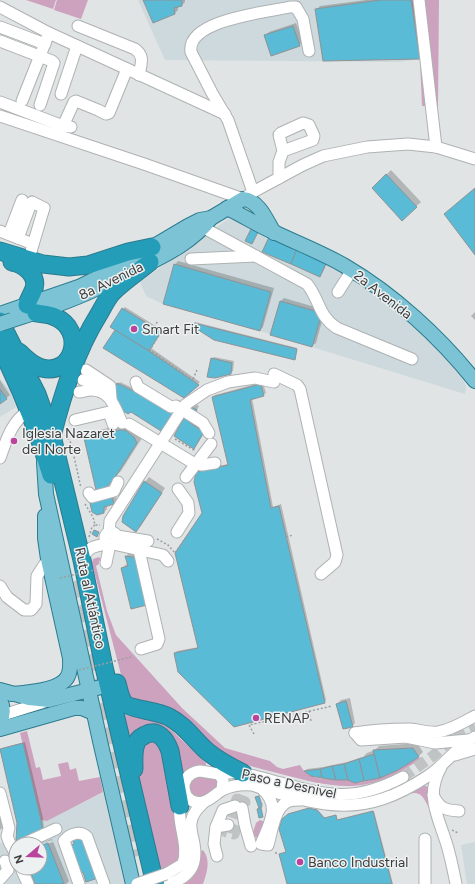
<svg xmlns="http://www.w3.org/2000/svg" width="475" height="884" font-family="Figtree,sans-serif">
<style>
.built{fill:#cdd9dc;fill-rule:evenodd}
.green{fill:#cda2be}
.shadow{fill:#0003}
.building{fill:#59bbd6;stroke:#8f9394}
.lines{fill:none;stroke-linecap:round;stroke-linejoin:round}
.minor-tunnel{stroke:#bfc3c3;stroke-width:11;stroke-dasharray:11 5.5;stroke-linecap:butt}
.highway-tunnel{stroke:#bfc3c3;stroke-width:17;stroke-dasharray:17 8;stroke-linecap:butt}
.minor-casing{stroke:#aeb2b3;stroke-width:13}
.major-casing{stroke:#2c7b8e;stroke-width:16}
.highway-casing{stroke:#2c7b8e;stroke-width:19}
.path{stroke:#9b9e9f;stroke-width:1.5;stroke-dasharray:2 2;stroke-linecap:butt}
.minor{stroke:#fff;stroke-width:11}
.major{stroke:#7cc4d5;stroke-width:14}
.highway{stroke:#249db9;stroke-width:17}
.minor-bridge-casing{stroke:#aeb2b3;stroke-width:13;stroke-linecap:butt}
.major-bridge-casing{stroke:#2c7b8e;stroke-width:16;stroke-linecap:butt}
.path-bridge{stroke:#9b9e9f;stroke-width:1.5;stroke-dasharray:2 2;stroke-linecap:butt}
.minor-bridge{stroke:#fff;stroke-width:11}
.major-bridge{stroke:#7cc4d5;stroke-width:14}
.poi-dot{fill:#ba449b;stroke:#eef1f2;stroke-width:1.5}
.labels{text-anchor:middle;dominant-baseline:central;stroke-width:3;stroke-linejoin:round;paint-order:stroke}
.street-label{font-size:14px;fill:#3c3d3d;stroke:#eef1f2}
.poi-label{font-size:14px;fill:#3c3d3d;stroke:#eef1f2;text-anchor:start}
</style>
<rect width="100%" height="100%" fill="#e0e4e5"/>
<g class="built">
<polygon points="138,0 411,0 420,59 399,62 165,60"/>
<polygon points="228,219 240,221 328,264 380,297 392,305 441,351 456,368 463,380 466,386 465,394 260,331 163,304 146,296 140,282"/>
<polygon points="0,379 9,389 16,407 0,417"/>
<path d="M108 790 128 884H0V843L5 841 16 840 21 842 43 832 41 820 47 821ZM16 844H40V868H16Z"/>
<polygon points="475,842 475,884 467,884 461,845"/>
</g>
<g class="green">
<polygon points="26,0 56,0 53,9"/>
<polygon points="57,0 88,0 81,19 54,10"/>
<polygon points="411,0 439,0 438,106 422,106 420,59"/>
<path d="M99 557 101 560 99 561V564L96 566 107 611 116 635 182 708 225 748 270 761 277 767 283 769 300 765C309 783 331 778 348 780 352 781 353 783 357 783 368 781 380 778 390 774 398 770 417 757 423 757 370 795 341 790 281 774 261 769 241 765 224 754 207 744 195 723 179 713 170 708 161 706 151 704 146 703 140 703 136 701 132 700 129 697 126 694L92 563 93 559Z"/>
<polygon points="123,715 144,717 167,726 206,763 206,766 182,780 169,739 130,744"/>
<polygon points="27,731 36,768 40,767 43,780 61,776 58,764 68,762 70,770 76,768 79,781 100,777 103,792 47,821 41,820 20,733"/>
<path d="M148 739 162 744 180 847C181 860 175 863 165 869L156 868 137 773 141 744Z"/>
<polygon points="195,776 217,777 218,787 205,796 195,797 188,789 190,779"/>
<path d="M422 785 429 787V808C422 794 420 790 404 795Z"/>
<polygon points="260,820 265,822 259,838 255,837 253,832 256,823"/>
<path d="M203 850C211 860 207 873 203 884H184C196 877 201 865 200 852Z"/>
</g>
<g class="shadow">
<polygon points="144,0 185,0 185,2 182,5 178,7 178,10 174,14"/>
<polygon points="366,0 414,0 423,55 420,58 323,60 316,10 320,6"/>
<polygon points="296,23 303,42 299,45 266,35 269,32"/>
<polygon points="391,170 421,202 402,219 373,188"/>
<polygon points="264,251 329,259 323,272 320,276"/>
<polygon points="178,261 274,288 263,327 260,330 175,265"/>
<polygon points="284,298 325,310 316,343 312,346 281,301"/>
<polygon points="125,307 162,330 151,348 200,382 184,396 116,329 123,309"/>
<polygon points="475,312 475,320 471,316"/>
<polygon points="195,322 297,348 295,358 195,323"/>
<polygon points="214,357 234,361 233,371 230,373 212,359"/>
<polygon points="0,380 10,395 0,403"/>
<polygon points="120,382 175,408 161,430 118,384"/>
<polygon points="260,383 263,383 266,393 263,395 252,398 273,507 281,504 326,700 324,703 175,653 177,651 199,647 203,513 197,472 199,470 228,464 213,397 215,395"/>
<polygon points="194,403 199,406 192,420 207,429 194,448 175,436 191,407"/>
<polygon points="128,423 144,435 121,471 106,486 85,439 92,432"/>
<polygon points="149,477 165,488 141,526 136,531 124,516 145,482"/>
<polygon points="114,489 117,500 114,503 107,505 107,509 104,512 97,514"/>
<polygon points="131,552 144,554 155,598 122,568 128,563 126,556"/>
<polygon points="350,698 355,723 352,726 337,704 341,700"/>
<polygon points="25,742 43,818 44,829 42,832 18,823 0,750 2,748"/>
<polygon points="417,743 423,752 419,756 397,769 348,779 305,771 307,769 323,767 347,762 362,757 362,758 367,753 375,750 379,746"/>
<polygon points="259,795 263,805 260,806 257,797"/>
<polygon points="310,808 318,810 325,818 336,815 337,820 374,811 393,884 288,884 280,854 287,852 283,820 290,813"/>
<polygon points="0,809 4,826 0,830"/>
<polygon points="52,839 69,881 66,884 36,884 30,868 40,868 40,847 53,842 52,840 39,844"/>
</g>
<g class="building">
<polygon points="143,0 182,0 182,6 174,8 175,14 153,23"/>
<polygon points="380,0 411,0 420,59 323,61 315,9"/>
<polygon points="293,26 300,46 271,56 264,35"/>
<polygon points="386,174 417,207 402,221 372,188"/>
<polygon points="475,188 475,255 444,214"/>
<polygon points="252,227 259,230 252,244 245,241"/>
<polygon points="270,235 297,249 291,264 262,252"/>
<polygon points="297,249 326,263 320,277 291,264"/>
<polygon points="174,264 271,292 260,331 163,304"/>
<polygon points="280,301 322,313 312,347 270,335"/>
<polygon points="122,308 161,332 149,351 110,327"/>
<polygon points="194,323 297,349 295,360 214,340 192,326"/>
<polygon points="115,330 149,351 199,385 184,398 103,348"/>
<polygon points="211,358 232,363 231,374 215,378 207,377"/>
<polygon points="117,383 174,411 161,431 131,412 128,414 125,412 122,412 113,395"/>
<polygon points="257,385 261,385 264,396 250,400 271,508 279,506 325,703 234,727 178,672 174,653 198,648 175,553 202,513 194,482 196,472 228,465 212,397"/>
<polygon points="0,389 7,399 0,404"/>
<polygon points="190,406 197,410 190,423 204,432 194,449 174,436"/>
<polygon points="120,430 125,430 134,437 137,443 114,479 107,487 96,490 84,438"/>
<polygon points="144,481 162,493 136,532 122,522 123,516"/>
<polygon points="111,492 114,504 104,507 104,513 97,515 92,512 89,499"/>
<polygon points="94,530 99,532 97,537 92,534"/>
<polygon points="125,556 140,558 151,604 131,609 121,568 128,566"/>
<polygon points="346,701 353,727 343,729 336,704"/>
<polygon points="23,743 41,820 43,832 21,843 16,840 17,823 0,749"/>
<polygon points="413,748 419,757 398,770 380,778 373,750"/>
<polygon points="374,754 380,778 364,781 359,759"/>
<polygon points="359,759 364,781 355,783 348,780 344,764"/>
<polygon points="344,764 348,780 336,780 332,766"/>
<polygon points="332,766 336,780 322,778 320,769"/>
<polygon points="320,769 322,778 311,776 304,771"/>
<polygon points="259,796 262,807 259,808 255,797"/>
<polygon points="261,808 263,817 259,818 257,809"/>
<polygon points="309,808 317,810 324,818 336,815 337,820 373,811 392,884 287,884 279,854 286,852 279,829 282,819 288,814"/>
<polygon points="81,837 101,877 86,882 83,872 79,874 69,846 74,844 73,840"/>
<polygon points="48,843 64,884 35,884 29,868 40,868 40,846"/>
</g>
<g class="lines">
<g class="minor-tunnel">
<polyline points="403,777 433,756 450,740 460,733 475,726"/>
<polygon points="237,799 245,802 234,834 226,832"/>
</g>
<path class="highway-tunnel" d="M75 581C93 673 116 764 138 856"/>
<defs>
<g id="minor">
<polyline points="419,0 436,147"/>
<polyline points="0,7 49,33 225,114"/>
<path d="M78 26 135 49C145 56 141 64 139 75"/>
<polyline points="0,27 45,44"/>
<polyline points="0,41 52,61 54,63 40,105"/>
<polyline points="61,94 77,46"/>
<polyline points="22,101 49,33"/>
<polyline points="0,102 63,126 71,127"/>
<polyline points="0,116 144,164 243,199 253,192 303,165 323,156 367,147 408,144 436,147 475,159"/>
<polyline points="63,126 74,102 76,101 98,110 106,114 109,113 127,69"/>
<polyline points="279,178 279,162 283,151 279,135 281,133 303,123 309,125 314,136 313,140 283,151"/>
<path d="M253 192 228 120 212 93 191 52C186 20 267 12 290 7H296L303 19 309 51"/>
<path d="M204 228 307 284C320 300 318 316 337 328L412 359"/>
<polyline points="0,231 33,244"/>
<polyline points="9,234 22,200"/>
<polyline points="18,238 31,203 32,202 44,208 32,248 29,260"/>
<polyline points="191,259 256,256"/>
<polyline points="338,292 352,270"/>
<polyline points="86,370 110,386 111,399"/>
<polyline points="274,374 297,385 300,389 337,555 335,562 321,574"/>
<polyline points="83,380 99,384 103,387"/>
<polyline points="136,382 138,387 171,407 176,406"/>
<path d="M79 392C83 392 87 390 91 390 111 390 115 408 122 423"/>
<polyline points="181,409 203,423 209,433"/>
<polyline points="75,420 109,412 113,424"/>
<polyline points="129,424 195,464 202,465 215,463"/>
<path d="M0 458C6 441 12 420 29 411"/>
<polyline points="186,477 211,444"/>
<polyline points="89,493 92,497 114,491 118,482"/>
<circle cx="111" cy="538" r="6"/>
<polyline points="177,532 189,513 188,503 178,489"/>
<polyline points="109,533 110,521 185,405 207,390 228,382 255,378 274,382"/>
<polyline points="117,536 148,541"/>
<polyline points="113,544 163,555 168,561"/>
<polyline points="139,550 159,639 157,644 141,649"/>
<path d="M82 560C88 547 93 546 108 544"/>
<polyline points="106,563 110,544"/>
<polyline points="0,586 7,597 24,610 31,610 36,604 37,576 48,559"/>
<polyline points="0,716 47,701"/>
<path d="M355 733C373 730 392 729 410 729 420 730 429 733 438 732 451 730 464 722 475 716"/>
<polyline points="355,733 361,740 406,737 435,743 468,740"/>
<polyline points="455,755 475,749"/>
<path d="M441 767C426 794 436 812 445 839 450 853 453 869 456 884"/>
<path d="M200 771 219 774 223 780 222 790C216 794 209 801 203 802 182 807 175 774 200 771Z"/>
<path d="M219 774C238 770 255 776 273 781 325 795 352 804 403 777"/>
<path d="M261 788C282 805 269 824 261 844L268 845C272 832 274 809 287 802 291 800 296 800 300 800"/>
<path d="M222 790C232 785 240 784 252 785 323 807 361 820 428 776 445 765 457 746 475 737"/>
<polyline points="0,793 9,828 7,836 10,844 13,849 16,855"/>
<path d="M433 795C440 809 445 810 459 811"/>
<polyline points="242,808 245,825 251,846"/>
<polyline points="216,827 223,810 235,806"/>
<polyline points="425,839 425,884"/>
<polyline points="23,844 56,829"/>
<polyline points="217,856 214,844 216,827 228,825"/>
<polyline points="21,868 28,884"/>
<path d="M166 874 183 864C190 842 174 820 182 799"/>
<polyline points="0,879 8,870 5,861"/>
<path d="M79 884 64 841C69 834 80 830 87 837L104 884"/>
<path d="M169 884C189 877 198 866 194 844 193 837 190 830 191 823 192 814 198 808 204 802"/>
</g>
<g id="major">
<path d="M227 208C244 216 259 226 276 233 299 244 323 253 345 266 393 294 440 337 475 381"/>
<path d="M141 267C166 255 195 240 211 218"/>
<path d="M0 314 81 286 117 268 188 226 200 220 211 218 243 199C259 200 267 221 274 233"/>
<path d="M12 320C45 310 77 299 108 283"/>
<polyline points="44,462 46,494 100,741 133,884"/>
<polyline points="0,690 29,698 49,700 109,685"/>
<path d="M11 694C25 693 61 691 68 676 71 670 70 664 70 658L48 559 45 538V516"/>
<path d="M0 700C4 708 4 714 0 722"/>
<polyline points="0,729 74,708 82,708 94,713"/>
</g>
<g id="highway">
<polyline points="0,251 43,264 69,267 88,265 128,252 152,247"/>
<path d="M12 262C25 264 40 277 33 291 31 296 28 300 27 305"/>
<polyline points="0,321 37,394 52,436 82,560 104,667 155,884"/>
<path d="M0 347C21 388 38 431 51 475"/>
<path d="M19 352C25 358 33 366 42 368 74 376 86 330 55 317 49 314 42 314 36 313"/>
<path d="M52 436C63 393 76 351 99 314 103 307 107 299 112 293 124 281 138 272 150 262"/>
<path d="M117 683C119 690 120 699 125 704 131 709 158 711 169 717 185 725 195 741 208 752 219 761 231 767 243 773"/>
<path d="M134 769C134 761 133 751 136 744 137 740 141 737 145 735 158 728 166 740 170 751L180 806"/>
</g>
</defs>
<use href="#minor" class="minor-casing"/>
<use href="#major" class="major-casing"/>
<use href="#highway" class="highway-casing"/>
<g class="path">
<polyline points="154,327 158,321"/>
<polyline points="154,328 161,332 150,350 193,380"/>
<polyline points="193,379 197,370"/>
<polyline points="65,435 71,443 81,488"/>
<polyline points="175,439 194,450 193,452"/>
<polyline points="85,504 93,517 95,525 100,525"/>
<polyline points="89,537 92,527 95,525"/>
<polyline points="286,537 293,535"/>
<polyline points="157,539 168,545 175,553 189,533"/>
<polyline points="309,711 311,721"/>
<polyline points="254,734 249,725 332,706"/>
<polyline points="452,830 458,833"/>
<polyline points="276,852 276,854"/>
</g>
<use href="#minor" class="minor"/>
<use href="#major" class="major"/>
<use href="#highway" class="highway"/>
<defs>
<polyline id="minor-bridge" points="137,884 166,874"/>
<polyline id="major-bridge" points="0,324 12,320"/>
</defs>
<use href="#minor-bridge" class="minor-bridge-casing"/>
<use href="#major-bridge" class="major-bridge-casing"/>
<g class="path-bridge">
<polyline points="60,578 94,570"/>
<polyline points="79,670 131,657"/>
</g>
<use href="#minor-bridge" class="minor-bridge"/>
<use href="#major-bridge" class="major-bridge"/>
</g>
<g class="poi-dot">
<circle cx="134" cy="329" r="4"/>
<circle cx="14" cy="441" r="4"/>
<circle cx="256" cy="718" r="4"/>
<circle cx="300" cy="862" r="4"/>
</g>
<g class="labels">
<g class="street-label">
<text transform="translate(111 281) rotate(-26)">8a Avenida</text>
<text transform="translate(383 295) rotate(38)">2a Avenida</text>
<text transform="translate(90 598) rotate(78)">Ruta al Atlántico</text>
<text transform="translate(289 784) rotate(12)">Paso a Desnivel</text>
</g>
<g class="poi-label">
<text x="142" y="329">Smart Fit</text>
<text x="22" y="433">Iglesia Nazaret<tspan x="22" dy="16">del Norte</tspan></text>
<text x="264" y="718">RENAP</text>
<text x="308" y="862">Banco Industrial</text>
</g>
</g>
<g transform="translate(28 856) rotate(251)"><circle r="19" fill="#eef1f2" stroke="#a7a9aa"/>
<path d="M0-3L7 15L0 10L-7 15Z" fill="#ba449b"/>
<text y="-6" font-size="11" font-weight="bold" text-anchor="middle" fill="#3c3d3d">N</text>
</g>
</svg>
